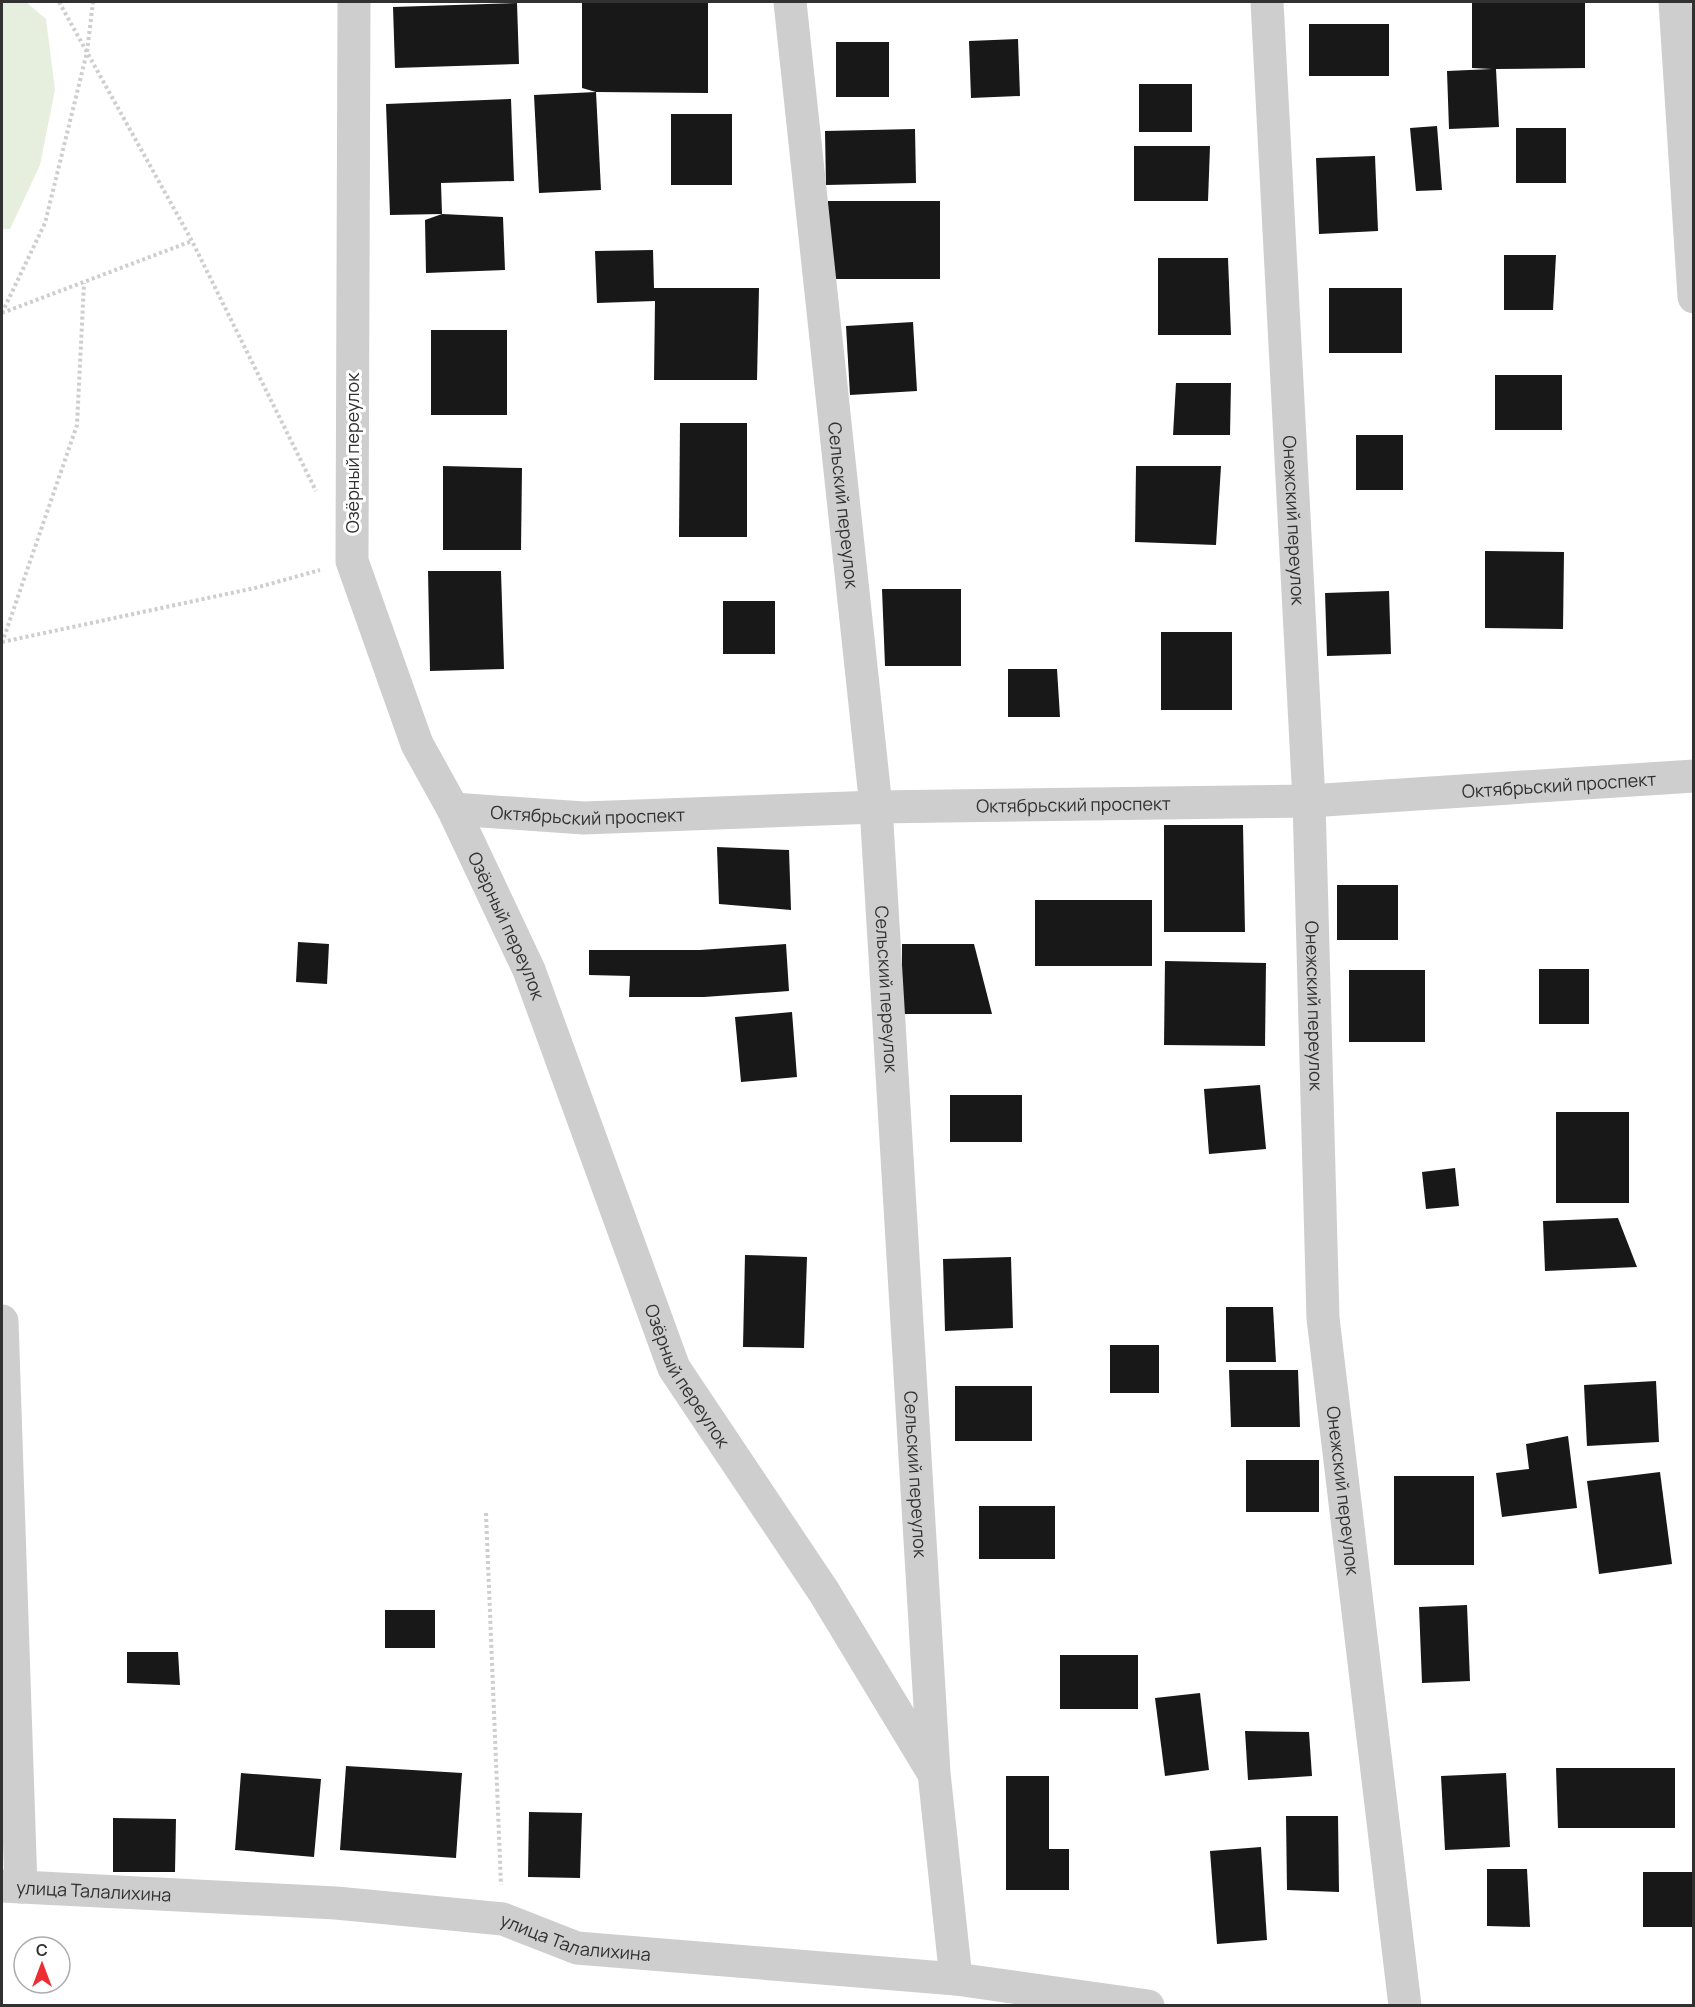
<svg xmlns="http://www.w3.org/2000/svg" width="1695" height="2007" font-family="Manrope,sans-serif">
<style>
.green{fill:#e6eede}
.building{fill:#181818}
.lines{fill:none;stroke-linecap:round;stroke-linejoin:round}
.path{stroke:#cecece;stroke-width:4;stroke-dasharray:3 3;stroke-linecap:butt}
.street{stroke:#cecece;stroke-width:33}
.labels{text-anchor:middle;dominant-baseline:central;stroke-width:6;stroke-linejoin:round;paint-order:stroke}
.street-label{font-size:18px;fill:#313131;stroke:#fff}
</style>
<rect width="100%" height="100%" fill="#fff"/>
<polygon class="green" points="2,2 26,2 46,19 55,90 40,165 10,229 2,229"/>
<g class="building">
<polygon points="582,2 708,2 708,93 596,92 582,88"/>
<polygon points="1472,2 1585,2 1585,68 1496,69 1499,127 1449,129 1447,71 1492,69 1472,68"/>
<polygon points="517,3 519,64 395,68 393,7"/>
<rect x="1309" y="24" width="80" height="52"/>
<polygon points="1018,39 1020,96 971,98 969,41"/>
<rect x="836" y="42" width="53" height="55"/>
<rect x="1139" y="84" width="53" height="48"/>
<polygon points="596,92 601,190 539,193 534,95"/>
<polygon points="511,99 514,181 441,183 442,214 390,215 386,104"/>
<rect x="671" y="114" width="61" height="71"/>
<polygon points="1437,126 1442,190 1416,191 1410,128"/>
<rect x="1516" y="128" width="50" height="55"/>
<polygon points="915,129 916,183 826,185 825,131"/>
<polygon points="1134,146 1210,146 1208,201 1134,201"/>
<polygon points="1375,156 1378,231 1319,234 1316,158"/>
<polygon points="828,201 940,201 940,279 827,279"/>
<polygon points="442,214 503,217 505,270 426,273 425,220"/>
<polygon points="653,250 654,288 759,288 757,380 654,380 655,301 597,303 595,251"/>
<polygon points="1504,255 1556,255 1553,310 1504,310"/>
<polygon points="1158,258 1228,258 1231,335 1158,335"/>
<rect x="1329" y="288" width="73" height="65"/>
<polygon points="913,322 917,391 850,395 846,326"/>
<rect x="431" y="330" width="76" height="85"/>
<rect x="1495" y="375" width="67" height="55"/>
<polygon points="1176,383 1231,383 1230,435 1173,435"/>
<polygon points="680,423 747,423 747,537 679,537"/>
<rect x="1356" y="435" width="47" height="55"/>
<polygon points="443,466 522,468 521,550 443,550"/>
<polygon points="1136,466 1221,466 1216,545 1135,542"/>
<polygon points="1485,551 1564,552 1563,629 1485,628"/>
<polygon points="428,571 501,571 504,669 430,671"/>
<polygon points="882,589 961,589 961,666 885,666"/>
<polygon points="1389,591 1391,654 1327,656 1325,593"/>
<rect x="723" y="601" width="52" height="53"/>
<rect x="1161" y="632" width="71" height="78"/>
<polygon points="1008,669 1057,669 1060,717 1008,717"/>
<polygon points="1164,825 1243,825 1245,932 1164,932"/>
<polygon points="717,847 789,850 791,910 719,904"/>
<rect x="1337" y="885" width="61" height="55"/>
<rect x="1035" y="900" width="117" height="66"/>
<polygon points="298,942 329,944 327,984 296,982"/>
<polygon points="786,944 789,991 704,997 629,997 630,976 589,975 589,950 700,950"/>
<polygon points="902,944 974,944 992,1014 902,1014"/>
<polygon points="1165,961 1266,963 1265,1046 1164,1045"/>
<rect x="1539" y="969" width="50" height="55"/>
<rect x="1349" y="970" width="76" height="72"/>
<polygon points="792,1012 797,1077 741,1082 735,1017"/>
<polygon points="1260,1085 1266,1149 1209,1154 1204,1089"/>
<rect x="950" y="1095" width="72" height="47"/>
<rect x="1556" y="1112" width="73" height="91"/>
<polygon points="1455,1168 1459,1206 1426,1209 1422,1172"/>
<polygon points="1618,1218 1637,1267 1545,1271 1543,1221"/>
<polygon points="745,1255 807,1257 804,1348 743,1347"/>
<polygon points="1011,1257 1013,1328 945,1331 943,1259"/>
<polygon points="1226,1307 1273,1307 1276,1362 1226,1362"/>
<rect x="1110" y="1345" width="49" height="48"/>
<polygon points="1229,1370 1298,1370 1300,1427 1231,1427"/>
<polygon points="1656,1381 1659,1442 1587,1446 1584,1385"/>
<rect x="955" y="1386" width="77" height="55"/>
<polygon points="1568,1436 1577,1508 1502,1517 1496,1473 1529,1469 1526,1444"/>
<rect x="1246" y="1460" width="73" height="52"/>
<polygon points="1660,1472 1672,1564 1599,1574 1587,1481"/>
<rect x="1394" y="1476" width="80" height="89"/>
<rect x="979" y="1506" width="76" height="53"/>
<polygon points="1467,1605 1470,1681 1422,1683 1419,1607"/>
<rect x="385" y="1610" width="50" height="38"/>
<polygon points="127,1652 178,1652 180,1685 127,1683"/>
<rect x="1060" y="1655" width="78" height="54"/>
<polygon points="1200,1693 1209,1770 1165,1776 1155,1698"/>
<polygon points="1245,1731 1309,1732 1312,1776 1248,1780"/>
<polygon points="346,1766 462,1773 456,1858 340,1850"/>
<polygon points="1556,1768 1675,1768 1675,1828 1558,1828"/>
<polygon points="241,1773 321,1779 314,1857 235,1850"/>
<polygon points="1506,1773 1510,1847 1445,1850 1441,1776"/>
<polygon points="1006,1776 1049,1776 1049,1849 1069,1849 1069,1890 1006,1890"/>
<polygon points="529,1812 582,1813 580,1878 528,1877"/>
<polygon points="1286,1816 1338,1816 1339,1892 1287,1890"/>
<polygon points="113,1818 176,1819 175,1872 113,1872"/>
<polygon points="1261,1847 1267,1940 1217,1944 1210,1851"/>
<polygon points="1487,1869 1527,1869 1530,1927 1487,1926"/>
<rect x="1643" y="1872" width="49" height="55"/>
</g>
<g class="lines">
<g class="path">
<polyline points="59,2 192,241 316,491"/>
<polyline points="2,313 45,223 87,52 93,2"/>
<polyline points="2,313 192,241"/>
<polyline points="2,642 255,588 320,570"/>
<polyline points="2,643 77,425 84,283"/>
<polyline points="486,1513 501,1885"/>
</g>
<g class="street">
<path id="s1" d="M354 2 352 561 417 744 453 809 529 970 674 1368 824 1592 931 1769"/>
<path id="s2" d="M790 2 876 807 934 1773 956 1979"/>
<path id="s3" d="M1267 2 1309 801 1323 1318 1405 2006"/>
<polyline points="1675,2 1694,297"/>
<path id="s4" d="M453 809 584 818 876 807 1309 801 1694 776"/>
<polyline points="2,1321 21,1887"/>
<path id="s5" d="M2 1886 336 1903 503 1919 577 1948 956 1979 1148 2006"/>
</g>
</g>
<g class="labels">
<g class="street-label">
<text transform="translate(352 453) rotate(-90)">Озёрный переулок</text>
<text stroke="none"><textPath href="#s2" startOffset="506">Сельский переулок</textPath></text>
<text stroke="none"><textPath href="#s3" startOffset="519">Онежский переулок</textPath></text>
<text stroke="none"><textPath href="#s4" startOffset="1107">Октябрьский проспект</textPath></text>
<text stroke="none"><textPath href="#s4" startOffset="621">Октябрьский проспект</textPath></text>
<text stroke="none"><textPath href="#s4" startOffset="135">Октябрьский проспект</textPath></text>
<text stroke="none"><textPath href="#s1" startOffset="956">Озёрный переулок</textPath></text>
<text stroke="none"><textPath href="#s2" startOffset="992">Сельский переулок</textPath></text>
<text stroke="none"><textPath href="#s3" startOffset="1005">Онежский переулок</textPath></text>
<text stroke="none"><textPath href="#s1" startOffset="1442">Озёрный переулок</textPath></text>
<text stroke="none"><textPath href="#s2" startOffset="1478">Сельский переулок</textPath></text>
<text stroke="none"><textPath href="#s3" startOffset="1491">Онежский переулок</textPath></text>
<text stroke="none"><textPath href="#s5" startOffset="92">улица Талалихина</textPath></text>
<text stroke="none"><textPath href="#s5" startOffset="578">улица Талалихина</textPath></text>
</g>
</g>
<rect width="1695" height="2007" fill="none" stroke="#313131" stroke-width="6"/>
<g transform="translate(42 1965)"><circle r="28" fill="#ffffff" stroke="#adadad" stroke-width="1.5"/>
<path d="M0-4.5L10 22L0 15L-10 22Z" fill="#ed2d33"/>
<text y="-9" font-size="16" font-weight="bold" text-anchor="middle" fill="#313131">С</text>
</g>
</svg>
